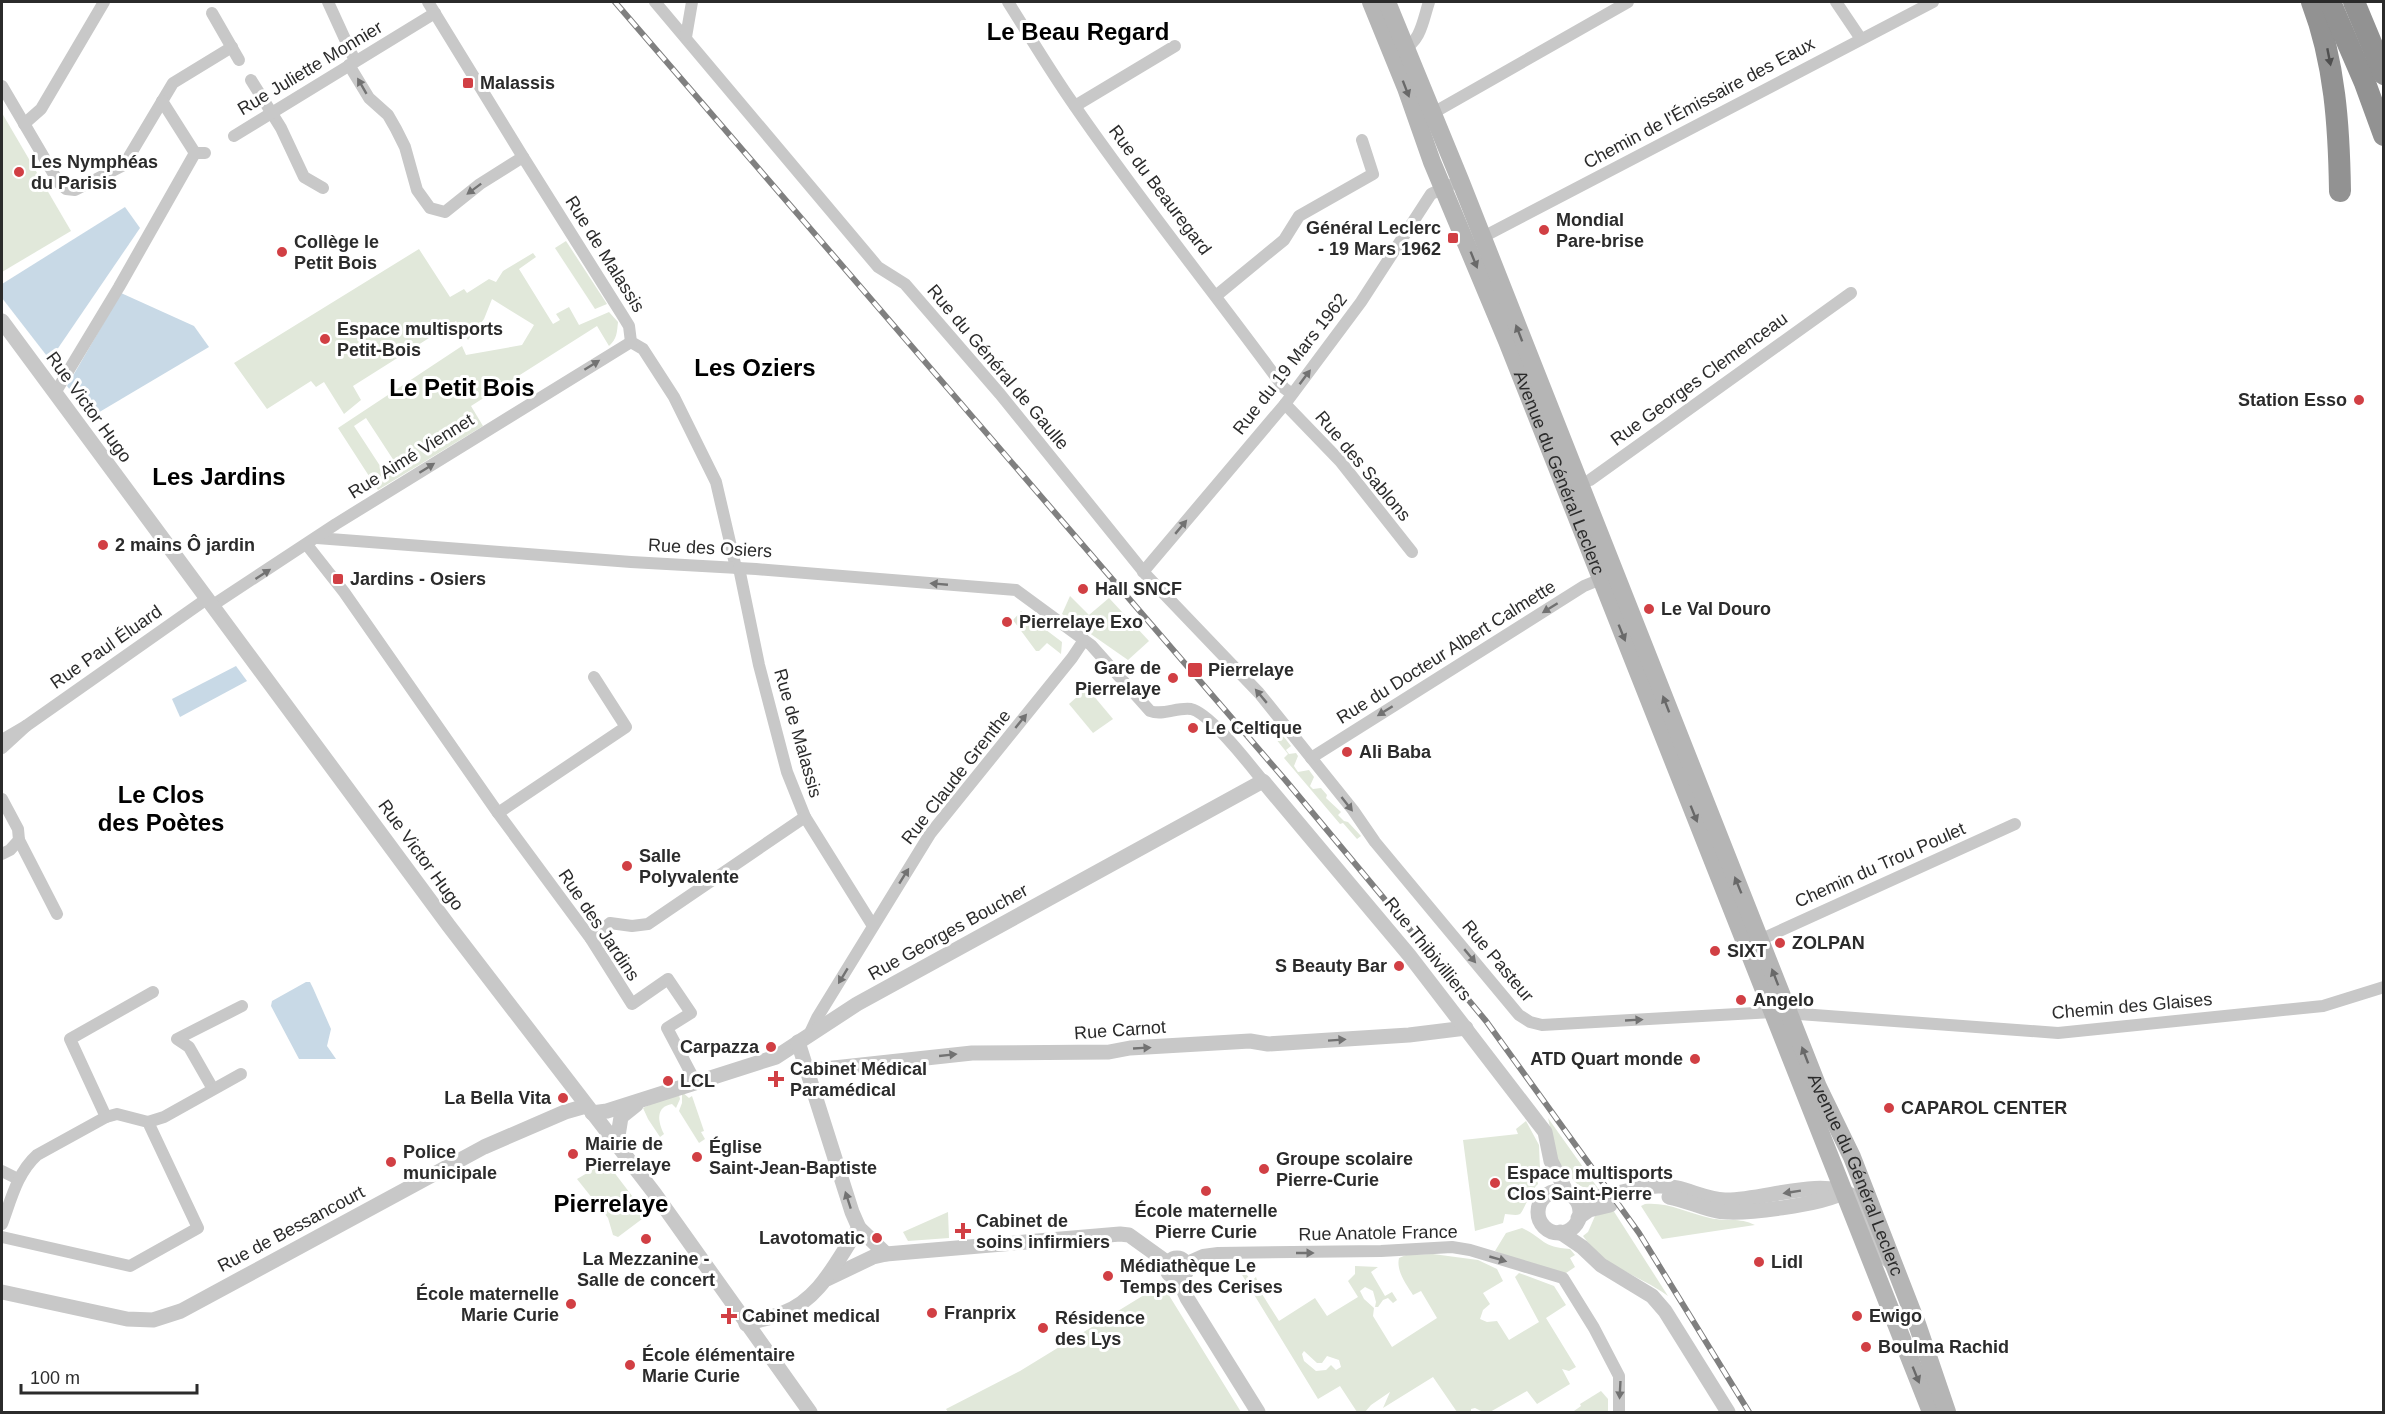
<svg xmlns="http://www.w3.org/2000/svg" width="2385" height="1414" font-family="Arial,sans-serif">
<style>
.green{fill:#e1e8da;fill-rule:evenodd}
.water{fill:#c8d9e6}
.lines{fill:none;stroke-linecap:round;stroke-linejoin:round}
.minor{stroke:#c8c8c8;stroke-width:12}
.tertiary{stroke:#c8c8c8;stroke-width:15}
.secondary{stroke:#b5b5b5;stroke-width:18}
.motorway{stroke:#929292;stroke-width:22}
.rail-casing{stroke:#808080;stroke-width:6}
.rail{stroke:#fff;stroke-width:4;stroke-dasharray:11;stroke-linecap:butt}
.oneway{fill:#4f4f4f}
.oneway2{fill:#727272}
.oneway3{fill:#696969}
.poi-dot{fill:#d13f44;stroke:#fff;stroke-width:2}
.labels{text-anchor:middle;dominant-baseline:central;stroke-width:6;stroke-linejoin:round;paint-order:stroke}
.street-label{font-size:18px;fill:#2b2b2b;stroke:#fff}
.poi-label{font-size:18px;font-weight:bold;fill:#2b2b2b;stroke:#fff;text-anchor:start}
.district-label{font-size:24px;font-weight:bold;fill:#000;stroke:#fff}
</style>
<rect width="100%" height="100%" fill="#fff"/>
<g class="green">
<polygon points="2,113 71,231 2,272"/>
<polygon points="566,241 607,304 595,309 555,248"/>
<path d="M419 249 450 297 464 289 467 293 489 279 496 282 503 271 533 253 536 257 519 269 553 324 560 320 556 314 569 307 579 325 609 312 618 322C617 332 617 339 609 346L597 326 471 406 483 426 378 490 338 428 462 346 466 355 522 345 534 325 492 299 484 319 468 340 456 321 353 386 361 400 344 414 324 382 316 387 311 381 267 409 234 363ZM366 418 398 467 386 475 354 426Z"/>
<polygon points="1070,596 1089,615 1109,598 1149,641 1128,660 1062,614"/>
<polygon points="1021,611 1062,642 1061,654 1047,643 1039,651 1036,651 1013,620"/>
<polygon points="1087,688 1113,719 1093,733 1069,704"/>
<polygon points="1269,718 1291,746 1286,750 1289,754 1296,753 1298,756 1294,766 1298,772 1309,770 1314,777 1310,786 1313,789 1321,788 1327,795 1326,798 1341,812 1338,815 1344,821 1348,822 1361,836 1357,839 1343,823 1340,824 1284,758 1288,754 1263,723"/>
<path d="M678 1091 680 1099 676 1108 672 1104C655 1107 658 1122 664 1134L660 1137 648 1119 643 1108Z"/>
<polygon points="682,1092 689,1098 692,1096 704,1131 701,1132 705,1139 699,1143 679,1111 682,1103"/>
<path d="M1548 1118 1600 1191C1584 1188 1574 1187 1568 1170L1559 1169Z"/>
<path d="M1526 1121 1539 1145 1540 1170 1536 1171 1538 1184C1530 1191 1523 1213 1520 1214 1516 1216 1510 1214 1505 1214L1503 1223 1475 1231 1463 1140 1518 1134 1516 1129Z"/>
<polygon points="607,1163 642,1209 642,1219 618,1237 613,1235 608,1218 577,1179 594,1169 604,1166"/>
<path d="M1645 1204C1669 1202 1687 1213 1710 1218 1727 1222 1739 1217 1755 1225L1662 1239 1641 1206Z"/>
<path d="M1613 1210 1668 1296C1638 1274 1606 1269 1583 1236L1588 1232 1595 1216Z"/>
<polygon points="948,1212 949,1238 908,1241 903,1232"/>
<path d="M1522 1228C1544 1238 1541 1247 1570 1249L1575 1255 1570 1258 1575 1267 1560 1277 1495 1251 1506 1233Z"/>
<path d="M1433 1254 1478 1260 1497 1269 1503 1281 1483 1293 1490 1304 1483 1310 1480 1319 1487 1322 1497 1321 1509 1340 1539 1322 1515 1277 1519 1273 1554 1286 1566 1305 1546 1318 1576 1367 1569 1371 1562 1369 1570 1384 1537 1404 1527 1391 1490 1412H1483L1475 1408 1471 1409V1412H1457L1433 1377 1383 1408 1390 1392 1371 1405 1365 1412H1357L1340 1386 1318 1399 1239 1270 1243 1269 1251 1281 1256 1277 1262 1294 1279 1321 1315 1298 1327 1316 1358 1297 1348 1281 1355 1274V1266L1378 1267 1371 1272 1385 1296 1392 1292 1397 1300 1393 1303 1388 1298 1383 1300 1378 1307H1375L1376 1302 1373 1291 1365 1287 1360 1291 1364 1299 1374 1308 1373 1316 1392 1347 1437 1318 1421 1291 1413 1295C1406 1284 1396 1271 1399 1258L1406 1255ZM1304 1351 1317 1363H1322L1327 1356 1339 1360 1341 1367 1336 1370 1331 1365 1326 1370 1316 1371 1304 1361 1302 1354Z"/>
<polygon points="1162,1284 1241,1412 948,1412 946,1409 1020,1371"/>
<polygon points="1601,1391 1608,1399 1608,1412 1574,1412 1574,1411 1581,1406 1580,1404"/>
</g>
<g class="water">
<polygon points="125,207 140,228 50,360 2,298 2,284"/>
<polygon points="121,293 194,326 209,347 91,417 67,386"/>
<polygon points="236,666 247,681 180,717 172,699"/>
<polygon points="306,982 310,982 313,988 331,1029 327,1046 336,1059 299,1059 271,1006 272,1001"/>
</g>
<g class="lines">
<g class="minor">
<polyline points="328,2 355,61"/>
<polyline points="428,2 523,157 621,313 629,326 631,342 643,349 674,397 716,482 736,568"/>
<polyline points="655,2 878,267 905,284 1000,394 1147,576 1259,693 1353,810 1375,842 1519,1015 1530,1022 1542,1025 1773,1012 2058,1033 2323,1006 2384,987"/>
<path d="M1008 2C1029 35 1049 69 1072 102 1139 200 1214 292 1284 388L1292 394"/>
<polyline points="1836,2 1861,39"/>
<polyline points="212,13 239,60"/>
<polyline points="686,37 692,2"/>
<path d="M1402 50C1421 42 1423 20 1429 2"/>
<polyline points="349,65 369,98 388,115 396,129 405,147 417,190 430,208 445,212 480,184 523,157"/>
<polyline points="251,80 281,128 304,177 323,188"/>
<polyline points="2,86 59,183 66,189 75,190 124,165 173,83 232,47"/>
<polyline points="162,101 195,153"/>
<polyline points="1075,106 1175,46"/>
<polyline points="1426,117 1628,2"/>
<polyline points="24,124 41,109 104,2"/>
<polyline points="234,136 435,13"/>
<polyline points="1483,237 1933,2"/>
<polyline points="1217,295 1284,240 1299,216 1373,174 1362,140"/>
<polyline points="55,393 119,287 195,153 205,153"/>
<polyline points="1285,404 1340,461 1412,552"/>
<polyline points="1575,486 1590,480 1851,293"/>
<path d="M317 538 631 562 756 569 1016 590 1091 645 1150 711C1163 716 1177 707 1191 709 1210 713 1249 764 1263 781"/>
<polyline points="307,545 344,592 498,813 591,939 632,1004 668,979 691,1013 667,1028 695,1081"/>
<polyline points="739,568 759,665 787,772 805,817 873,926"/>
<polyline points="1143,572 1285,404 1361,302 1431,194 1450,185"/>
<polyline points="213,605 336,524 631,342"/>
<polyline points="26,726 208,598"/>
<polyline points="2,740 26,726 2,748"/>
<polyline points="1311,758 1584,586 1606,577"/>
<polyline points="2,799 18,829 19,840 10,850 2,854"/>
<polyline points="498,813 626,727 594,677"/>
<polyline points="19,840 57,914"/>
<polyline points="591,939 610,923 632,926 648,924 805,817"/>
<polyline points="1753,943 2015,824"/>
<polyline points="809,1035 817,1018 930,834 1072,658 1084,640"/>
<polyline points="213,1089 189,1047 177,1039 242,1006"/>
<polyline points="106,1117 70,1039 153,992"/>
<polyline points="148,1122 164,1117 241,1074"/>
<polyline points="2,1171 18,1179"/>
<path d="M2 1224C11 1200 17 1173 37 1155L106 1117 117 1114 148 1122 198 1228 130 1266 2 1237"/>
<polyline points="1185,1263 1203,1255 1218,1253 1381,1251 1452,1247 1470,1250 1563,1278 1594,1328 1619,1376 1619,1412"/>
</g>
<g class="tertiary">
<polyline points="2,321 449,926 655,1194 810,1412"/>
<polyline points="806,1071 972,1053 1109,1052 1130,1048 1250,1041 1268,1044 1409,1035 1466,1028"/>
<polyline points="592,1113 607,1111 776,1057 857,1004 1263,781 1409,955 1545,1132 1551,1161 1567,1193"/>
<polyline points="621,1148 618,1136 621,1117 636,1105"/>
<circle cx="1559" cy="1212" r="21"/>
<path d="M1572 1196C1602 1202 1628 1187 1658 1186 1682 1185 1702 1199 1725 1200 1762 1201 1820 1177 1851 1195 1867 1205 1868 1233 1877 1248 1881 1254 1888 1259 1893 1265"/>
<path d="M1669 1197C1686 1200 1701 1208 1717 1211 1741 1216 1824 1204 1844 1192"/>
<polyline points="1578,1218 1589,1210 1610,1205"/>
<polyline points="859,1228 886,1254"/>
<polyline points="1560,1232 1582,1247 1601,1265 1652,1296 1665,1311 1728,1412"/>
<circle cx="1177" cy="1268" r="10"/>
<polyline points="1178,1278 1187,1298 1258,1412"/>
<polyline points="827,1279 873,1257 886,1254 1120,1234 1129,1235 1168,1263"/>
<polyline points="2,1292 127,1319 153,1320 181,1311 484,1147 565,1112 586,1106"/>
<path d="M746 1324C758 1320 771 1318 783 1313 821 1299 837 1259 859 1228L852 1212 798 1042"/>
</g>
<g class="secondary">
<path id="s1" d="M1371 2 1406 88 1432 162 1507 341 1931 1412"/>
<path id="s2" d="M1387 2 1460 180 1818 1087 1852 1157 1917 1324 1947 1412"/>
</g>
<g class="motorway">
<path d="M2312 2C2335 62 2339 127 2340 191"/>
<polyline points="2330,2 2365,83 2384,135"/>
<polyline points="2354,2 2384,74"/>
</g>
<defs>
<polyline id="rail" points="615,2 1287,782 1486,1021 1639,1233 1749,1412"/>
</defs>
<use href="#rail" class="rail-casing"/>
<use href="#rail" class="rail"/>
</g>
<defs><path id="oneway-solid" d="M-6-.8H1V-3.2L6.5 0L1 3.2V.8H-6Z" transform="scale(1.5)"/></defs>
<use class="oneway" href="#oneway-solid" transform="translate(2329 57) rotate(79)"/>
<g class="oneway2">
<use href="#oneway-solid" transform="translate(362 86) rotate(-120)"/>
<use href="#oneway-solid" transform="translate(474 189) rotate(143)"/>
<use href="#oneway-solid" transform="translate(592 365) rotate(-32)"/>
<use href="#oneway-solid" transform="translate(1305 377) rotate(-53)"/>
<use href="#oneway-solid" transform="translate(427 468) rotate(-32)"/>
<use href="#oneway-solid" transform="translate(1181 527) rotate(-50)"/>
<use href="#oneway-solid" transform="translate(263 574) rotate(-33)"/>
<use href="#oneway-solid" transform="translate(939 584) rotate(-175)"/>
<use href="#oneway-solid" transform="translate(1550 608) rotate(148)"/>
<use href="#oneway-solid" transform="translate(1261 696) rotate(-130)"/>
<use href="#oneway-solid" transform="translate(1385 711) rotate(148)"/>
<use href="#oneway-solid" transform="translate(1021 721) rotate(-51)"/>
<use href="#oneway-solid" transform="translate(1347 804) rotate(52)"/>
<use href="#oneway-solid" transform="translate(904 876) rotate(-58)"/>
<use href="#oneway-solid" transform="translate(1470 956) rotate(50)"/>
<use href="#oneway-solid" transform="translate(843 976) rotate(121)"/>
<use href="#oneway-solid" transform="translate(1634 1020) rotate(-3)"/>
<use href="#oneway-solid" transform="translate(1337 1040) rotate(-4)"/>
<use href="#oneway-solid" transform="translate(1142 1048) rotate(-3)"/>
<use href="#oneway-solid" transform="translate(948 1055) rotate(-6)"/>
<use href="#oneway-solid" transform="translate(1792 1192) rotate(171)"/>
<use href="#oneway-solid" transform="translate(848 1200) rotate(-108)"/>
<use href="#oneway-solid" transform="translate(1305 1253)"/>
<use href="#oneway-solid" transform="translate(1498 1259) rotate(16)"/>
<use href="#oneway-solid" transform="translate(1620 1390) rotate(93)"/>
</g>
<g class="oneway3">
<use href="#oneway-solid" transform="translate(1406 89) rotate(69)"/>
<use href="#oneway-solid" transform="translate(1474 260) rotate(68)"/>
<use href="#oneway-solid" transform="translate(1519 333) rotate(-111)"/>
<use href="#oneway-solid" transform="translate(1622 633) rotate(68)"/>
<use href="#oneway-solid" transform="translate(1666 704) rotate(-111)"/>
<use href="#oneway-solid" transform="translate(1694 814) rotate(68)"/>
<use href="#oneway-solid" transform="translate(1738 885) rotate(-112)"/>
<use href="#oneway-solid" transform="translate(1775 977) rotate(-111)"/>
<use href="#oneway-solid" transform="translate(1805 1055) rotate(-111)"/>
<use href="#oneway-solid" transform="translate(1916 1375) rotate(68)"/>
</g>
<g class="poi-dot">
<rect x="462" y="77" width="12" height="12" rx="3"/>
<circle cx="19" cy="172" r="6"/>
<circle cx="1544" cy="230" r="6"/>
<rect x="1447" y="232" width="12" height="12" rx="3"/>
<circle cx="282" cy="252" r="6"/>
<circle cx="325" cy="339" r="6"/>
<circle cx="2359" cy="400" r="6"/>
<circle cx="103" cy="545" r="6"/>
<rect x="332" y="573" width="12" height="12" rx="3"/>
<circle cx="1083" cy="589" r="6"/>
<circle cx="1649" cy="609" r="6"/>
<circle cx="1007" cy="622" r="6"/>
<rect x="1187" y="662" width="16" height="16" rx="3"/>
<circle cx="1173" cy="678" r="6"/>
<circle cx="1193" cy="728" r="6"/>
<circle cx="1347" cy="752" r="6"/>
<circle cx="627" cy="866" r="6"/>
<circle cx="1780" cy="943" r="6"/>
<circle cx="1715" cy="951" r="6"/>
<circle cx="1399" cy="966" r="6"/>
<circle cx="1741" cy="1000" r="6"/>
<circle cx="771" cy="1047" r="6"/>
<circle cx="1695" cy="1059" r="6"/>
<path d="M773 1070h6v6h6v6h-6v6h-6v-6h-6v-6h6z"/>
<circle cx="668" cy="1081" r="6"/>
<circle cx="563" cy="1098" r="6"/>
<circle cx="1889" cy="1108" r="6"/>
<circle cx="573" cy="1154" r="6"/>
<circle cx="697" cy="1157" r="6"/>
<circle cx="391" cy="1162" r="6"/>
<circle cx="1264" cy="1169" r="6"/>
<circle cx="1495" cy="1183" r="6"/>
<circle cx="1206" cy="1191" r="6"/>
<path d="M960 1222h6v6h6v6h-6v6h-6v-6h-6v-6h6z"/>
<circle cx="877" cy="1238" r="6"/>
<circle cx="646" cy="1239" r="6"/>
<circle cx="1759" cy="1262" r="6"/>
<circle cx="1108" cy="1276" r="6"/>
<circle cx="571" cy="1304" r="6"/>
<circle cx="932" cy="1313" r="6"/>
<path d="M726 1307h6v6h6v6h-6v6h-6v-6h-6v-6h6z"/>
<circle cx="1857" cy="1316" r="6"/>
<circle cx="1043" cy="1328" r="6"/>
<circle cx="1866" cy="1347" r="6"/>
<circle cx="630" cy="1365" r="6"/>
</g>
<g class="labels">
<g class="street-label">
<text transform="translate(310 68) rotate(-31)">Rue Juliette Monnier</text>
<text transform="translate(1699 103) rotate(-28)">Chemin de l'Émissaire des Eaux</text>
<text transform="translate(1160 190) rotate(53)">Rue du Beauregard</text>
<text transform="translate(605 254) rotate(58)">Rue de Malassis</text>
<text transform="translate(1290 364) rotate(-52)">Rue du 19 Mars 1962</text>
<text transform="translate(998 367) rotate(50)">Rue du Général de Gaulle</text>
<text transform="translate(1699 379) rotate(-36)">Rue Georges Clemenceau</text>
<text transform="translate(89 407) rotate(54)">Rue Victor Hugo</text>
<text transform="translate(411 456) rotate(-32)">Rue Aimé Viennet</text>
<text transform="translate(1363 466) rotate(50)">Rue des Sablons</text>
<text stroke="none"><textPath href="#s1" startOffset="507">Avenue du Général Leclerc</textPath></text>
<text transform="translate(710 548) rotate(3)">Rue des Osiers</text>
<text transform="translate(106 647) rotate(-35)">Rue Paul Éluard</text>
<text transform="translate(1446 652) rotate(-32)">Rue du Docteur Albert Calmette</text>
<text transform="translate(798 733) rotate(74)">Rue de Malassis</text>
<text transform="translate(956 777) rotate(-52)">Rue Claude Grenthe</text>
<text transform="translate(421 855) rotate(54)">Rue Victor Hugo</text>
<text transform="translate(1880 865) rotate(-24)">Chemin du Trou Poulet</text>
<text transform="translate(599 925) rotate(56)">Rue des Jardins</text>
<text transform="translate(948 932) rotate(-29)">Rue Georges Boucher</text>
<text transform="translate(1428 949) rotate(51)">Rue Thibivilliers</text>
<text transform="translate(1498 961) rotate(50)">Rue Pasteur</text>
<text transform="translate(2132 1006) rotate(-5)">Chemin des Glaises</text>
<text transform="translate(1120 1030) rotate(-4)">Rue Carnot</text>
<text stroke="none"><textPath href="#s2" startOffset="1263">Avenue du Général Leclerc</textPath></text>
<text transform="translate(291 1229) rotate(-28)">Rue de Bessancourt</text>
<text transform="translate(1378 1233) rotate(-1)">Rue Anatole France</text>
</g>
<g class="poi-label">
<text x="480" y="83">Malassis</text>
<text x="31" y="162">Les Nymphéas<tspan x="31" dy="21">du Parisis</tspan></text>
<text x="1556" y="220">Mondial<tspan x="1556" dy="21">Pare-brise</tspan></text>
<text x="1441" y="228" text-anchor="end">Général Leclerc<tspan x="1441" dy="21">- 19 Mars 1962</tspan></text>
<text x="294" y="242">Collège le<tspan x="294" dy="21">Petit Bois</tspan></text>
<text x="337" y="329">Espace multisports<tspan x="337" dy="21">Petit-Bois</tspan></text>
<text x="2347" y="400" text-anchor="end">Station Esso</text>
<text x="115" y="545">2 mains Ô jardin</text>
<text x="350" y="579">Jardins - Osiers</text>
<text x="1095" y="589">Hall SNCF</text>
<text x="1661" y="609">Le Val Douro</text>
<text x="1019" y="622">Pierrelaye Exo</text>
<text x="1161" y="668" text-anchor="end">Gare de<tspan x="1161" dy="21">Pierrelaye</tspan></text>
<text x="1208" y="670">Pierrelaye</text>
<text x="1205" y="728">Le Celtique</text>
<text x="1359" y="752">Ali Baba</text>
<text x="639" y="856">Salle<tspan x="639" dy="21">Polyvalente</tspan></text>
<text x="1792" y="943">ZOLPAN</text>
<text x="1727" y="951">SIXT</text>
<text x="1387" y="966" text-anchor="end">S Beauty Bar</text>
<text x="1753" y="1000">Angelo</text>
<text x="759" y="1047" text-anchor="end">Carpazza</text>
<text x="1683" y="1059" text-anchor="end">ATD Quart monde</text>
<text x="790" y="1069">Cabinet Médical<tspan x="790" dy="21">Paramédical</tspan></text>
<text x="680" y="1081">LCL</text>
<text x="551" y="1098" text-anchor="end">La Bella Vita</text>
<text x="1901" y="1108">CAPAROL CENTER</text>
<text x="585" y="1144">Mairie de<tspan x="585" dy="21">Pierrelaye</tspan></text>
<text x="709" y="1147">Église<tspan x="709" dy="21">Saint-Jean-Baptiste</tspan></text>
<text x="403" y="1152">Police<tspan x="403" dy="21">municipale</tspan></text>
<text x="1276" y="1159">Groupe scolaire<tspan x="1276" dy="21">Pierre-Curie</tspan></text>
<text x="1507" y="1173">Espace multisports<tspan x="1507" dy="21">Clos Saint-Pierre</tspan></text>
<text x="1206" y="1211" text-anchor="middle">École maternelle<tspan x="1206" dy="21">Pierre Curie</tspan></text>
<text x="976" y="1221">Cabinet de<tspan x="976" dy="21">soins infirmiers</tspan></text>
<text x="865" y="1238" text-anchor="end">Lavotomatic</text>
<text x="646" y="1259" text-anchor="middle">La Mezzanine -<tspan x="646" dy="21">Salle de concert</tspan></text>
<text x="1771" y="1262">Lidl</text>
<text x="1120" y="1266">Médiathèque Le<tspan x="1120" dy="21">Temps des Cerises</tspan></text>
<text x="559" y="1294" text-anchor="end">École maternelle<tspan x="559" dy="21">Marie Curie</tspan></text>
<text x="944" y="1313">Franprix</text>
<text x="742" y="1316">Cabinet medical</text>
<text x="1869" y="1316">Ewigo</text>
<text x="1055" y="1318">Résidence<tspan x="1055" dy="21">des Lys</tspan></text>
<text x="1878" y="1347">Boulma Rachid</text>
<text x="642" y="1355">École élémentaire<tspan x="642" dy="21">Marie Curie</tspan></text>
</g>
<g class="district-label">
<text x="1078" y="31">Le Beau Regard</text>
<text x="755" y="367">Les Oziers</text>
<text x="462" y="387">Le Petit Bois</text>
<text x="219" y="476">Les Jardins</text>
<text x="161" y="794">Le Clos<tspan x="161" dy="28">des Poètes</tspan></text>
<text x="611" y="1203">Pierrelaye</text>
</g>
</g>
<rect width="2385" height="1414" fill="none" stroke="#2b2b2b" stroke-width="6"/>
<path d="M21 1384v9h176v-9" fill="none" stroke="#2b2b2b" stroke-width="3"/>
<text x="30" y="1384" font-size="18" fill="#2b2b2b" stroke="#ffffff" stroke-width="4.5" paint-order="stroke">100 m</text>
</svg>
